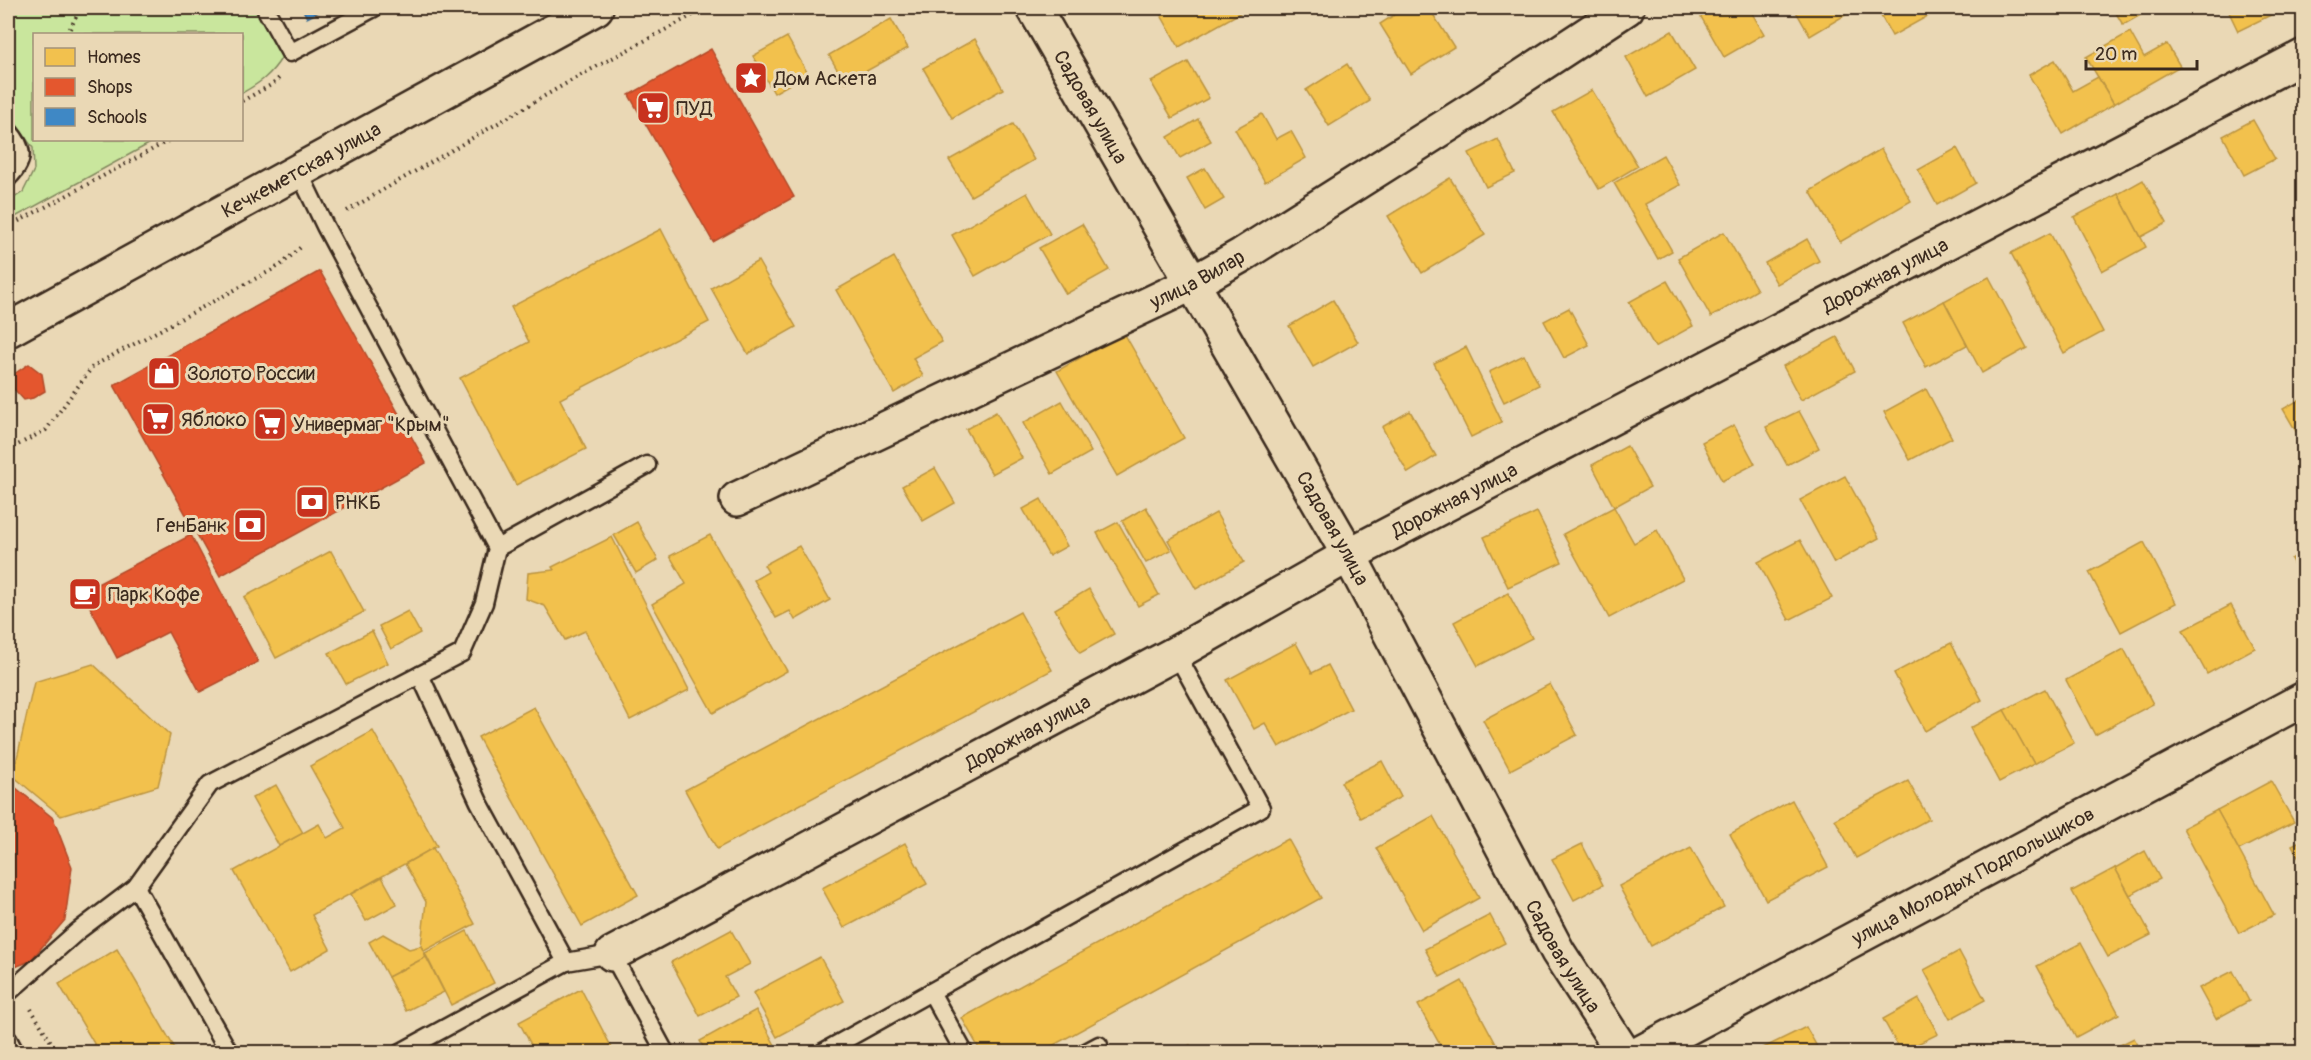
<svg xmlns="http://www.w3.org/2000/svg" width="2311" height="1060" font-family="Pangolin,sans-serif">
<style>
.green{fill:#c9e69d;stroke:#82885e;stroke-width:1.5}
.homes{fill:#f2c14e;stroke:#bb9440;stroke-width:1.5}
.shops{fill:#e4572e;stroke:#b14a29;stroke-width:1.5}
.schools{fill:#3f88c5;stroke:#3e6c93;stroke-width:1.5}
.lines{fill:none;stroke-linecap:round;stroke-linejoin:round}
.lane-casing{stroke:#3b2a1e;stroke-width:21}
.street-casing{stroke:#3b2a1e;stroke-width:38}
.secondary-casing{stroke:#3b2a1e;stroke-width:38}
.primary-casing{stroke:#3b2a1e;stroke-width:38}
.path{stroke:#3b2a1e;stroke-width:4;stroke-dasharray:1.5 4.5;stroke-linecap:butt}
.lane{stroke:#ead8b5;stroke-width:16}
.street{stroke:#ead8b5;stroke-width:33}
.secondary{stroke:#ead8b5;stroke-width:33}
.primary{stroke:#ead8b5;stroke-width:33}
.labels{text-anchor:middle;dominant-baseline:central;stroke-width:6;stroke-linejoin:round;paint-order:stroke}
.poi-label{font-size:20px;fill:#3b2a1e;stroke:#ead8b5;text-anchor:start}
.street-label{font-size:20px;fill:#3b2a1e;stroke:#ead8b5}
</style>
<rect width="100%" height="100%" fill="#ead8b5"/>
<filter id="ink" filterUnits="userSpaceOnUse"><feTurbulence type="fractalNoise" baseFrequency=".0167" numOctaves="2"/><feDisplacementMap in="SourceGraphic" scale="12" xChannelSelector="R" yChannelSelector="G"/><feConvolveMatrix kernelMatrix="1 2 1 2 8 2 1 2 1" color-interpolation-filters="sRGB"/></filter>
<g filter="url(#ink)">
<path class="green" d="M8 8H255L282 57C271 75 260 83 242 93V34H34V140H156L8 221V202L23 192 34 170 33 148 8 113Z"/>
<g class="homes">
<polygon points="1157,8 1237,8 1240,13 1179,47"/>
<polygon points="1405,8 1429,8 1454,47 1411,74 1380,24"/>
<polygon points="1696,8 1749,8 1764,34 1724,57"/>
<polygon points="1794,8 1844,8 1847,14 1810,36"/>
<polygon points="1895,8 1935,8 1937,11 1892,36 1881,16"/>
<polygon points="2113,8 2153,8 2123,25"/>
<polygon points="2227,8 2285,8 2238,31"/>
<polygon points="891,19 908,48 845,83 829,55"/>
<polygon points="1672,31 1695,70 1648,97 1626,57"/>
<polygon points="2130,32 2144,57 2167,44 2180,66 2114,104 2086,57"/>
<polygon points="787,37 808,74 774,93 753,56"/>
<polygon points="975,39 1003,89 952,118 923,68"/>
<polygon points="2055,60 2073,91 2098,77 2114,104 2063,134 2029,75"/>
<polygon points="1188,62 1209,98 1172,118 1151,82"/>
<polygon points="1347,64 1370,101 1329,126 1306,90"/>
<polygon points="1592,90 1638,166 1599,189 1553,112"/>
<polygon points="1262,114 1276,139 1291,131 1306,158 1265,182 1235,129"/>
<polygon points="1198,119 1211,141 1180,158 1168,137"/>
<polygon points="2253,120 2275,159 2244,175 2223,136"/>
<polygon points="1013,124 1034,160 971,196 949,160"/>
<polygon points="1498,139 1515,173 1486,187 1469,153"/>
<polygon points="1957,148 1976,183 1937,205 1918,170"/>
<polygon points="1881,149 1911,201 1840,242 1810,191"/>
<polygon points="1663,155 1680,185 1645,204 1672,251 1658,259 1614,183"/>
<polygon points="1205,168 1224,199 1205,210 1187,178"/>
<polygon points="1450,178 1485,235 1422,273 1388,216"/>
<polygon points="2143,180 2167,223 2141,237 2118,194"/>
<polygon points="1027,193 1050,234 975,276 952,235"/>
<polygon points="2118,194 2146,247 2102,271 2074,217"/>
<polygon points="1082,224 1109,270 1066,294 1039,248"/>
<polygon points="661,229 709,322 560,399 586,449 516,485 460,378 529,342 511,307"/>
<polygon points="1724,232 1757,290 1711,317 1678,258"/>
<polygon points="2050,233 2103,332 2064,353 2011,253"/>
<polygon points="1807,239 1819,261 1777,284 1765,263"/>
<polygon points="894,257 942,342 913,358 923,376 894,393 836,290"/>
<polygon points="758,261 796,327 748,354 711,288"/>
<polygon points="1989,277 2027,348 1982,373 1944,301"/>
<polygon points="1667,281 1693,326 1655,347 1629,302"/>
<polygon points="1333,300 1358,342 1313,367 1289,326"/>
<polygon points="1944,301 1967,345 1926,367 1903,323"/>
<polygon points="1569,308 1589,345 1564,358 1544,321"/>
<polygon points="1124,333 1184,438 1117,476 1057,371"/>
<polygon points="1837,337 1855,371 1801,400 1783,366"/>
<polygon points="1466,347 1502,422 1471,437 1434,363"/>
<polygon points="1524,355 1539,385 1504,402 1489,372"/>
<polygon points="1926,389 1952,438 1910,460 1884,412"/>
<polygon points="2304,397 2304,445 2283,409"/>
<polygon points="1062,401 1091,452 1052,474 1023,423"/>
<polygon points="1410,411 1436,456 1408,473 1382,427"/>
<polygon points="1799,411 1819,448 1787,465 1766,427"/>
<polygon points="996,412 1022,458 992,474 966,429"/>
<polygon points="1734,425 1755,464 1722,481 1702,442"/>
<polygon points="1627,446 1650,487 1614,507 1592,465"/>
<polygon points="935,468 955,503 923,521 902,486"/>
<polygon points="1845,476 1879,538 1834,563 1800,500"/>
<polygon points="1041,499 1067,546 1049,556 1023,509"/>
<polygon points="1146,507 1171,550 1146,563 1122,521"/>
<polygon points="1614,507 1634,543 1657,530 1683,579 1609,618 1563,534"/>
<polygon points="1537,512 1562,562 1508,587 1484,537"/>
<polygon points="1216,513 1244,562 1196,589 1168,540"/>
<polygon points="637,522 658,560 636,573 614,535"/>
<polygon points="1118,522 1159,595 1138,606 1097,533"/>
<polygon points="710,535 787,671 713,713 652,604 686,584 670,556"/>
<polygon points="612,537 689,690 630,720 585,631 565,640 545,606 526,599 528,573 554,570 552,567"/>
<polygon points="1800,540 1832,598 1789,620 1758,562"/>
<polygon points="2144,542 2176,603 2121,632 2089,572"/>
<polygon points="799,546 830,600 795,620 790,611 776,618 754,580 768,572 764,565"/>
<polygon points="331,551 364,612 276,658 244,597"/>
<polygon points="2304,552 2304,582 2291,559"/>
<polygon points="1089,589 1114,634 1080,653 1055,609"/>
<polygon points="1508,593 1532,638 1478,666 1454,622"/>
<polygon points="2231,605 2255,648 2207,674 2183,630"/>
<polygon points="408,611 420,633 391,649 379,626"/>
<polygon points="1020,612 1052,670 717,849 685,790"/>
<polygon points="372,631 388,663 346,684 329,653"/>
<polygon points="1296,643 1312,673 1328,665 1351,709 1279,747 1265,723 1254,729 1227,680"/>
<polygon points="1951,643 1982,700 1925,731 1894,673"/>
<polygon points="2124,649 2153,704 2095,735 2066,680"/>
<polygon points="93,664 170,735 158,786 61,816 13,776 34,682"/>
<polygon points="1550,684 1577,735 1510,770 1483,720"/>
<polygon points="2045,689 2074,743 2034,764 2004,710"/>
<polygon points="534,707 638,895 582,926 478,737"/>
<polygon points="2004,710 2034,764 1999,782 1970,728"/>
<polygon points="373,731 437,846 312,915 330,949 290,972 234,871 319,824 327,838 345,828 310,766"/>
<polygon points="1382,761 1401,797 1361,818 1341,782"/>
<polygon points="2304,764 2304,781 2297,768"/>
<polygon points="1908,781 1929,819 1856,858 1835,819"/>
<polygon points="2271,781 2294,822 2239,850 2217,810"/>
<polygon points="276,785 303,833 279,846 252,798"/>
<polygon points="1792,800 1828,867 1766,900 1730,834"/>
<polygon points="2217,810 2274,915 2239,933 2183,828"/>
<polygon points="1433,816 1479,898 1422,930 1376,848"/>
<polygon points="1288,839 1321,898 1041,1052 981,1052 962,1018"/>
<polygon points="2304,839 2304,867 2292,845"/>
<polygon points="905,843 927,884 844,928 822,888"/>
<polygon points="1582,844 1603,885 1574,900 1552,859"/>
<polygon points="433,848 475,924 424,951 421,946 426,902 405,864"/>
<polygon points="1691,848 1724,907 1651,946 1619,886"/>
<polygon points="2145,851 2160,879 2130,895 2115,868"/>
<polygon points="2115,868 2151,935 2108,957 2072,891"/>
<polygon points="382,877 397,904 366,921 351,894"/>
<polygon points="1490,915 1505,943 1440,977 1425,949"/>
<polygon points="731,930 750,964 725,977 736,997 700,1016 671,962"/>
<polygon points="467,931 494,983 451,1005 425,953"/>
<polygon points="383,934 409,949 421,946 426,957 388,977 369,942"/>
<polygon points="2081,943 2119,1014 2076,1037 2037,966"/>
<polygon points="117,949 177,1052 99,1052 59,984"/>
<polygon points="1959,951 1985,1000 1950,1019 1924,970"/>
<polygon points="426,957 444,992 406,1011 388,977"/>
<polygon points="820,957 844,1001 777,1037 753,993"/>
<polygon points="2233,971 2249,1001 2216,1019 2199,988"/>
<polygon points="1462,981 1496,1044 1481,1052 1444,1052 1418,1005"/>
<polygon points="581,989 614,1052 535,1052 519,1022"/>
<polygon points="1919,999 1938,1034 1901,1052 1883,1019"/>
<polygon points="756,1010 776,1047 765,1052 706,1052 700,1041"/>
<polygon points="1806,1027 1820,1052 1755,1052"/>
<polygon points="2134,1038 2142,1052 2106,1052"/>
<polygon points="1190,1045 1194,1052 1175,1052"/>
</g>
<g class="shops">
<polygon points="711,49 794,197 713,242 629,95"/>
<polygon points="320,271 426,463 220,576 114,385"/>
<polygon points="29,364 42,374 45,391 33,398 24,400 13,388 11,376"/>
<polygon points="191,535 258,662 200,692 168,632 117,658 82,592"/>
<polygon points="8,783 11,784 53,818 72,867 65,920 30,961 8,970"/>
</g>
<polygon class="schools" points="302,8 326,8 307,18"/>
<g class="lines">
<defs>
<g id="lane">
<polyline points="265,8 290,53 374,8"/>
<path d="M8 130C24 148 26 160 8 178"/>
<polyline points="497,548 647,465"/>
<polyline points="136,887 229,1052"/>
<polyline points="566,962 612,954 665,1052"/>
<polyline points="931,992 964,1052"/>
<polyline points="8,993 78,931 136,887 210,784 462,653 484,603 497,548 325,226 298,170"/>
<polyline points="8,1039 15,1052"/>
<polyline points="401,1052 566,962 479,802 420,675"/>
<polyline points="823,1052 1261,808 1176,653"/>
<polyline points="1086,1052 1099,1045"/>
</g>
<g id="street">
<path id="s1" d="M737 499 1193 283 1242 255 1473 109 1627 8"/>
<path id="s2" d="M612 954 1176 653 1349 555 2304 56"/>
<path id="s3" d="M1642 1052 2304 699"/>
</g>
<g id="secondary">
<path id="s4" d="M1034 8 1349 555 1558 952 1623 1052"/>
</g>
<g id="primary">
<path id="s5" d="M8 330 596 8"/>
</g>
</defs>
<use href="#lane" class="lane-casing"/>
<use href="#street" class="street-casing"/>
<use href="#secondary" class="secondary-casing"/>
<use href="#primary" class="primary-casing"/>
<g class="path">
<polyline points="67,34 81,8"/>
<polyline points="242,101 273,84 279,78"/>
<polyline points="347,211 579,76 706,8"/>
<polyline points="8,227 170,140"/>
<polyline points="8,450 46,430 93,366 281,265 303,245"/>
<polyline points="31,1009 57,1052"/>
</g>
<use href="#lane" class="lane"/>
<use href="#street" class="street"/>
<use href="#secondary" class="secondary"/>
<use href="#primary" class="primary"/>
</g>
</g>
<defs>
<symbol id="sight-square" viewBox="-11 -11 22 22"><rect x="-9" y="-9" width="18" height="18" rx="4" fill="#c8321e" stroke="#ead8b5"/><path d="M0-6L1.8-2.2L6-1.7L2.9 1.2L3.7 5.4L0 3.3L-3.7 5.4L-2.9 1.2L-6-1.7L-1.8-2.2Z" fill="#fff"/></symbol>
<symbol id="supermarket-square" viewBox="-11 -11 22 22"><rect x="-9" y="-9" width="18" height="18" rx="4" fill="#c8321e" stroke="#ead8b5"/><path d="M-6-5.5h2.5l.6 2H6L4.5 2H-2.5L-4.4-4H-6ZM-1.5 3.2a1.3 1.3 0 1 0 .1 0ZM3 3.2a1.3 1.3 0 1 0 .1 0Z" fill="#fff"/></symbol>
<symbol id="shop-square" viewBox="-11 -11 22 22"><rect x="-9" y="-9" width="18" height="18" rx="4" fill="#c8321e" stroke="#ead8b5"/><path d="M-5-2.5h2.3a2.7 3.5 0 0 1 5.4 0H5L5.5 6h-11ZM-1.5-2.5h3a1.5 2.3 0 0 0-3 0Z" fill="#fff"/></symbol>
<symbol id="bank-square" viewBox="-11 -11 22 22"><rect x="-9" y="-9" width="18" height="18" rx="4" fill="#c8321e" stroke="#ead8b5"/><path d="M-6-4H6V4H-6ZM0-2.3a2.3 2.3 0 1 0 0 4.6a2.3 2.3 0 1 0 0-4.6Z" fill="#fff"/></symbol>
<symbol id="cafe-square" viewBox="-11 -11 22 22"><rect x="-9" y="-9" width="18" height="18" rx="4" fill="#c8321e" stroke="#ead8b5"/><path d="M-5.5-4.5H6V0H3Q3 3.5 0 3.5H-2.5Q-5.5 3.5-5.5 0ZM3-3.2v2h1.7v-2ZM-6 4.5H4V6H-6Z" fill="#fff"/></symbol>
</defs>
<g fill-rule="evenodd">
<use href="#sight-square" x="732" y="59" width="38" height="38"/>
<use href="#supermarket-square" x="634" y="89" width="38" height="38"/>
<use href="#shop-square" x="145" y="354" width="38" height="38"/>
<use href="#supermarket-square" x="139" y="400" width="38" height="38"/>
<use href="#supermarket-square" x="251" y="405" width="38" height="38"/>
<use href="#bank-square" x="293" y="483" width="38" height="38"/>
<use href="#bank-square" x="231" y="506" width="38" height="38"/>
<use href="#cafe-square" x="66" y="575" width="38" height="38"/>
</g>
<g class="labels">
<g class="poi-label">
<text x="774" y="78">Дом Аскета</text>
<text x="676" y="108">ПУД</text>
<text x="187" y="373">Золото России</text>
<text x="181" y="419">Яблоко</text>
<text x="293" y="424">Универмаг "Крым"</text>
<text x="335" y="502">РНКБ</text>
<text x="227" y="525" text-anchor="end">ГенБанк</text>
<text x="108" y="594">Парк Кофе</text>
</g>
<g class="street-label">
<text stroke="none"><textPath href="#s4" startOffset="114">Садовая улица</textPath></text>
<text stroke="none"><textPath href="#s5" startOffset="334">Кечкеметская улица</textPath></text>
<text stroke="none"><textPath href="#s2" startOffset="1443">Дорожная улица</textPath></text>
<text stroke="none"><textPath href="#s1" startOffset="510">улица Вилар</textPath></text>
<text stroke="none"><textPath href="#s2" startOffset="957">Дорожная улица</textPath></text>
<text stroke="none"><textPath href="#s4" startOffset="600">Садовая улица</textPath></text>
<text stroke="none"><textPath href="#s2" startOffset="471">Дорожная улица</textPath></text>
<text stroke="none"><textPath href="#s3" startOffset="375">улица Молодых Подпольщиков</textPath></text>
<text stroke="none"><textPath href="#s4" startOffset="1086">Садовая улица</textPath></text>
</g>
</g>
<rect width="2311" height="1060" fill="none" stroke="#ead8b5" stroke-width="30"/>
<rect x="15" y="15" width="2281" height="1030" fill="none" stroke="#3b2a1e" stroke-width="2" filter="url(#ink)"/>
<rect x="33" y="33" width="210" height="108" fill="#ead8b5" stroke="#a49279" stroke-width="1.5"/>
<rect x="45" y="48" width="30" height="18" fill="#f2c14e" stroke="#a49279" stroke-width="1.5"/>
<text x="87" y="63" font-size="18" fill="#3b2a1e">Homes</text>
<rect x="45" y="78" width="30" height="18" fill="#e4572e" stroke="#a49279" stroke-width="1.5"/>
<text x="87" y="93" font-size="18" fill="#3b2a1e">Shops</text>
<rect x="45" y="108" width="30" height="18" fill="#3f88c5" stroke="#a49279" stroke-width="1.5"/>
<text x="87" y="123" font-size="18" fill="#3b2a1e">Schools</text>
<path d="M2086 60v9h111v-9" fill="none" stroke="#3b2a1e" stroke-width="3"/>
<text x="2095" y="60" font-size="18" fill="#3b2a1e" stroke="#ead8b5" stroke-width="4.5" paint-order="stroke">20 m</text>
</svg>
